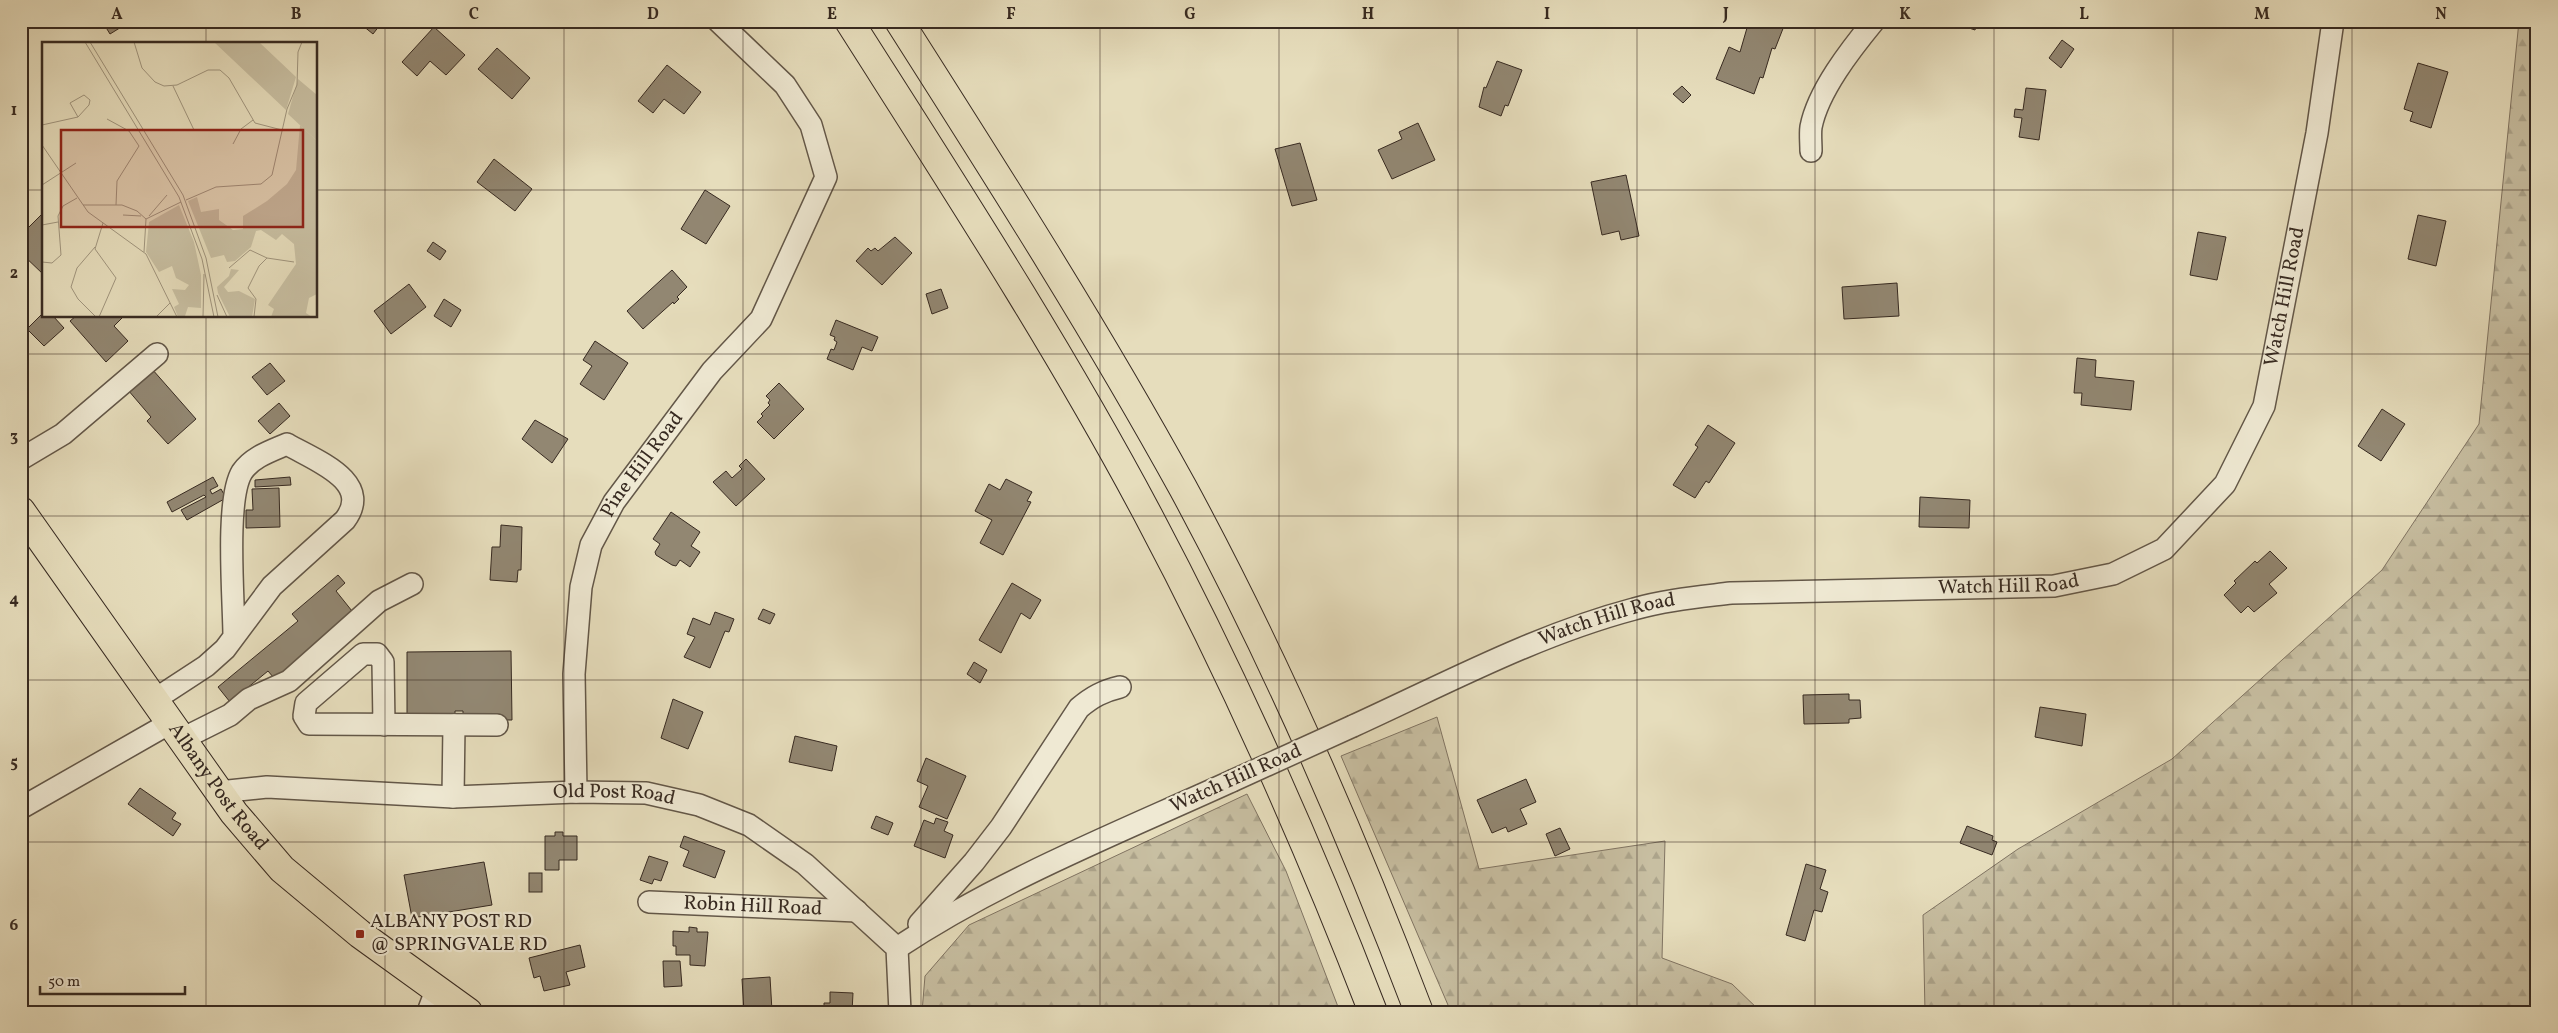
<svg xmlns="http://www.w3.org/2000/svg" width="2558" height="1033" font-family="Vollkorn,serif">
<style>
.forest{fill:url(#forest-firs);stroke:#807462}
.building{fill:#928772;stroke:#372a21}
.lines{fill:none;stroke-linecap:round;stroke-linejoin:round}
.minor-casing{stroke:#635748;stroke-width:24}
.major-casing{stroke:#372a21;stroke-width:30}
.highway-casing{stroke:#372a21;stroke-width:30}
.minor{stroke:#efe9d3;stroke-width:21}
.major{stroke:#e6ddbc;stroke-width:28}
.highway{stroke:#e6ddbc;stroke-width:28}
.minor-bridge-casing{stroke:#635748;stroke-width:24;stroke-linecap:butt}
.minor-bridge{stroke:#efe9d3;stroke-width:21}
.grid{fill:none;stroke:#372a21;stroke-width:1;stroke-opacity:0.55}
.poi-dot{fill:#8f2418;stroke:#efe9d3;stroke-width:2}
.labels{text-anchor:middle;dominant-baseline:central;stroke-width:4.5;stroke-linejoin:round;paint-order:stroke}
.street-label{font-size:20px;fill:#372a21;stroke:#efe9d3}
.poi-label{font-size:20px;fill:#372a21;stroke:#efe9d3;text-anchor:start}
.inset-road{fill:none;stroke:#a0957e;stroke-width:1}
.view{fill:#8f2418;fill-opacity:0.15;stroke:#8f2418;stroke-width:2.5}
.inset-edge{fill:none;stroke:#372a21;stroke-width:2.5}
.neatline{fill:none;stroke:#372a21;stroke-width:2}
.grid-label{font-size:16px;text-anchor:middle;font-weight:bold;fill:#372a21}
</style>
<defs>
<pattern id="forest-firs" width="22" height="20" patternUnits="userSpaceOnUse" patternTransform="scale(1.25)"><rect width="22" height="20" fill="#c8bfa2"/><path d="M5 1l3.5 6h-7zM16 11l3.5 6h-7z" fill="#aca48b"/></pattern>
</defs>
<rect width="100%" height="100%" fill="#e6ddbc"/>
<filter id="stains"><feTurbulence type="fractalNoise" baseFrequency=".004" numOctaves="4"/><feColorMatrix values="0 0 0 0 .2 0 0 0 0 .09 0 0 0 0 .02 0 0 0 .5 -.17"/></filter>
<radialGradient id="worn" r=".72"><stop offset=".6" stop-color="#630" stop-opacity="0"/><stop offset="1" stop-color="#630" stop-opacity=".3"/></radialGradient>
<g class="forest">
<polygon points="2519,21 2537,21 2537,1012 1925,1012 1923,915 2018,849 2172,759 2382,570 2479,424"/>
<polygon points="1437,717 1479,869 1665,841 1662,958 1732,984 1761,1012 1451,1012 1341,756"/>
<polygon points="1247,794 1286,871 1340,1012 922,1012 925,976 969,925"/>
</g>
<g class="building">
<polygon points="102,21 131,21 110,34"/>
<polygon points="357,21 383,21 373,34"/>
<polygon points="1749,21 1771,21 1784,26 1775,49 1772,48 1763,78 1760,77 1754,94 1716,79 1729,47 1740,52"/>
<polygon points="1961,21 1978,21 1975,30 1960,25"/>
<polygon points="434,27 465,55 446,75 430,61 417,76 402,62"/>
<polygon points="2062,40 2074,49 2061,68 2049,58"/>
<polygon points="497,48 530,78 512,99 478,69"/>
<polygon points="1497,61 1522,70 1508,106 1505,105 1501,116 1479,107 1484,87 1486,88"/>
<polygon points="2418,63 2448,72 2431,128 2410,121 2413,112 2404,109"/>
<polygon points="667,65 701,92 684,114 664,99 653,113 638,101"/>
<polygon points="1682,86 1691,95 1683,103 1673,94"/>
<polygon points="2026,88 2046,90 2039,140 2019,137 2022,118 2014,117 2015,109 2023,110"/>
<polygon points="1418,123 1435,160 1392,179 1378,150 1402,139 1399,132"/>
<polygon points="1300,143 1317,200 1292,206 1275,149"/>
<polygon points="494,159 532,189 515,211 477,182"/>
<polygon points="1626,175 1639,236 1621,240 1619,231 1602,235 1591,182"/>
<polygon points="705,190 730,206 706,244 681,229"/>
<polygon points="44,212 44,275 21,253 21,235"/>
<polygon points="2418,215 2446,221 2436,266 2408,259"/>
<polygon points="2198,232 2226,237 2217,280 2190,275"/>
<polygon points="895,237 912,253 882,285 856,261 868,248 871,251 875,248 878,251"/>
<polygon points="433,242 446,251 440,260 427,251"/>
<polygon points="672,270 687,287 677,297 679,299 674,304 673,302 643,329 627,311"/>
<polygon points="1897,283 1899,316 1844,319 1842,287"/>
<polygon points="409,284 426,307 391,334 374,311"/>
<polygon points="941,289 948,308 932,314 926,294"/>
<polygon points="444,299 461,310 451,327 434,316"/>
<polygon points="44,312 44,316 53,316 64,328 44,346 27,329"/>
<polygon points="76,316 120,316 122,318 114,326 128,341 106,362 70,321"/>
<polygon points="836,320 878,337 872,351 862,347 853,370 827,359 831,349 834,350 837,342 834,340 835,337 830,335"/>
<polygon points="595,341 628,363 604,400 580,384 592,366 583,360"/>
<polygon points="2077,358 2096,360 2095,377 2134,381 2131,410 2081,405 2082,393 2074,393"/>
<polygon points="270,363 285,381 267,395 252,377"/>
<polygon points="152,369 196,419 168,444 147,421 151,417 128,390"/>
<polygon points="779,383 804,409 774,439 757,422 763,416 761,414 770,405 768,403 770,400 766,396"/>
<polygon points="279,403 290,416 270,434 258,421"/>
<polygon points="2382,409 2405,424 2381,461 2358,446"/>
<polygon points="535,420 568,439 552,463 522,439"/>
<polygon points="1708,425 1735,443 1709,483 1706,481 1695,498 1673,485 1698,447 1695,445"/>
<polygon points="746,459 765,479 736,506 713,482 726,471 732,478 742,469 739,466"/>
<polygon points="213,477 218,486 210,490 212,494 221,489 226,498 187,520 181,510 206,497 204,495 172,512 167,502"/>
<polygon points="290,477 291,485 255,487 255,480"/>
<polygon points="1006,479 1032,492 1027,501 1031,502 1003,555 980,543 992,520 975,511 989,484 1000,490"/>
<polygon points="279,488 280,527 246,528 246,510 253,510 252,489"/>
<polygon points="1920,497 1970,500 1969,528 1919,527"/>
<polygon points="671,512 700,532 691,546 700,552 690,567 680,560 676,566 672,565 656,555 655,552 660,544 653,539"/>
<polygon points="501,525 522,527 521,570 518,570 517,582 490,580 492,547 500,547"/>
<polygon points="2270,551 2287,568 2269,584 2277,593 2254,612 2248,606 2241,613 2224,595 2236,583 2234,581 2255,561 2257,563"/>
<polygon points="338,575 345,583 336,591 352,611 323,636 329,643 279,684 268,671 230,702 218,687 298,621 292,614"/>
<polygon points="1012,583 1041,600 1030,619 1021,613 1001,653 979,640"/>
<polygon points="763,609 775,614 770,624 758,619"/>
<polygon points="715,612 734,619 729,632 725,631 710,668 684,657 695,637 687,634 693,618 710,625"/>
<polygon points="511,651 512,720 463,720 463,711 455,711 455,720 407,721 407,652"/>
<polygon points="974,662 987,670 980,683 967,674"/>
<polygon points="1849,694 1849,700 1860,700 1861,718 1849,719 1849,723 1804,724 1803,695"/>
<polygon points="673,699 703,712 688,749 661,738"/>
<polygon points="2040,707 2086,714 2082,746 2035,737"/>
<polygon points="795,736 837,746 832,771 789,762"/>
<polygon points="926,758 966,776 947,819 919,807 928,786 917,781"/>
<polygon points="1526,779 1536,802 1520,809 1527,824 1508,832 1506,827 1492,833 1477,800"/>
<polygon points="140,788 176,813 172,819 181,824 173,836 128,804"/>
<polygon points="876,816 893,823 888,835 871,828"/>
<polygon points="936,818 948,822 944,831 953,835 945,858 914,846 924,820 934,824"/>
<polygon points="1967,826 1993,836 1992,840 1997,842 1992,855 1960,843"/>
<polygon points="1560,828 1570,849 1555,856 1546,834"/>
<polygon points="555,832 563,832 563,836 577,836 577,860 559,860 559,870 545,870 545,836 555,836"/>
<polygon points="684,836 725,851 715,878 683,866 689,851 680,847"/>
<polygon points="649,856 668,862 661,881 654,879 652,884 640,880"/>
<polygon points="484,862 492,905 412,918 404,875"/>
<polygon points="1806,864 1826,870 1820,889 1828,892 1822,912 1814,910 1805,941 1786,935"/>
<rect x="529" y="873" width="13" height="19"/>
<polygon points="689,927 697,928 697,932 708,932 705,966 690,965 690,955 676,955 676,946 673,946 673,931 689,932"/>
<polygon points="580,945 585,967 566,972 570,985 544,991 540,976 534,978 529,958"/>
<polygon points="663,961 680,961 682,986 664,987"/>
<polygon points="770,977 772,1011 744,1012 742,979"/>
<polygon points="830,992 853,993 852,1012 824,1012 824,1003 830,1003"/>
</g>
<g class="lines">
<defs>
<g id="minor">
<path d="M1811 151C1811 143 1810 134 1811 127 1818 91 1851 49 1874 21"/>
<polyline points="21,459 63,434 157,354"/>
<path d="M154 700 206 666 225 649 272 586 345 520C374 481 314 460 287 444 271 451 252 457 242 472 225 500 234 601 234 637"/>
<polyline points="384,725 383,662 377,654 363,654 306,703 304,716 309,724 497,725"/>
<path id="s1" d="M1353 726C1445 684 1536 635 1634 609 1665 600 1699 597 1731 593L2054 586 2113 574 2164 549 2225 484 2264 406 2317 133 2333 21"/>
<polyline points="182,739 230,715 249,699 289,681 379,601 412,584"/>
<path id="s2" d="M219 792 267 787 453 797 576 792 646 793 699 805 749 825 805 864 897 948 900 1012"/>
<path id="s3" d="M576 792 574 674 581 587 591 545 614 502 712 371 761 319 826 177 811 125 785 85 718 21"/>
<polyline points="453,797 454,725"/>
<polyline points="21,808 170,723"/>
<path id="s4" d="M649 902 857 911"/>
<path d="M919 924 974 862 1001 827 1079 708C1092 697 1103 691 1120 687"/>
<path d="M897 948C1001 879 1118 833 1232 781"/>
<polyline points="428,1012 437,988"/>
</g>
<g id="major">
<path id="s5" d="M21 511 234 813 282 869 360 934 468 1012"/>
</g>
<g id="highway">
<path d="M849 21C952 183 1057 344 1147 513 1233 675 1307 841 1373 1012"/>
<path d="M899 21C997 175 1095 328 1183 488 1274 656 1351 833 1419 1012"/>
</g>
</defs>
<use href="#minor" class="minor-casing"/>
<use href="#major" class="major-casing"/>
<use href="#highway" class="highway-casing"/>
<use href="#minor" class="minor"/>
<use href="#major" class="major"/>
<use href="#highway" class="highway"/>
<defs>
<polyline id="minor-bridge" points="1232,781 1353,726"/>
</defs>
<use href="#minor-bridge" class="minor-bridge-casing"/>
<use href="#minor-bridge" class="minor-bridge"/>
</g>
<path class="grid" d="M206 21V44M385 21V1012M564 21V1012M743 21V1012M921 21V1012M1100 21V1012M1279 21V1012M1458 21V1012M1637 21V1012M1815 21V1012M1994 21V1012M2173 21V1012M2352 21V1012M21 190H44M316 190H2537M206 316V1012M21 354H2537M21 516H2537M21 680H2537M21 842H2537"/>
<rect class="poi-dot" x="355" y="929" width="10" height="10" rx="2.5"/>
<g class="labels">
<g class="street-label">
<text stroke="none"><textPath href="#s1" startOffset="1131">Watch Hill Road</textPath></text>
<text stroke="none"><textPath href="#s3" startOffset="344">Pine Hill Road</textPath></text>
<text stroke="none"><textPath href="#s1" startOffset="681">Watch Hill Road</textPath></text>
<text stroke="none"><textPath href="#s1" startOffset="276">Watch Hill Road</textPath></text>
<text transform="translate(1236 779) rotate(-24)">Watch Hill Road</text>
<text stroke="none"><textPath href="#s5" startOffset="339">Albany Post Road</textPath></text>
<text stroke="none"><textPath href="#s2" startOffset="396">Old Post Road</textPath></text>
<text stroke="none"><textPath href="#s4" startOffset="104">Robin Hill Road</textPath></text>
</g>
<g class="poi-label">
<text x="370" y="922">ALBANY POST RD<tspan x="370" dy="23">@ SPRINGVALE RD</tspan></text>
</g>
</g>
<g transform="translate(42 42)">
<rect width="275" height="275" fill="#e6ddbc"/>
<path d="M172 0H217L254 35 244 68ZM256 37 275 53V99L246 72Z" fill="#c8bfa2"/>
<path d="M258 83 275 99V252L267 256 264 271 270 275H229L232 267 226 263 254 222 252 202 240 192 234 198 219 188 214 189 209 205 193 219 185 220 182 213 169 216 146 159 155 155 159 170 177 167V178L191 188 201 187V174L225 159 245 142 254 128ZM137 163 152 200 159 233V266L146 265 143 274 136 275 132 265 137 262 130 247 143 248 147 243 134 236 130 224 117 230 104 210 107 180ZM189 227 197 228 182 245 186 250 197 249 213 257 210 275H188L176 251 175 245 187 234Z" fill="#c8bfa2"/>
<path class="inset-road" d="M43 0 137 155 160 217 172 275M48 0 141 153 164 216 176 275M92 0 100 26 113 40 122 44 135 43 166 28H178L187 36 213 81 240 88M131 44 152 88M65 77 87 89 97 104 75 139 74 163M0 83 36 75 47 63 48 58 42 53 28 61 36 75M191 102 199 87 211 78M0 103 46 170 104 212 135 275M0 143 34 121M144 158 174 145 219 142 230 133 245 67 255 43 256 10 260 0M41 163H80L95 169 104 177 102 210M81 173 99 174M107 174 125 153M104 177 139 160M0 183 16 180M53 205 35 226 29 245 36 257 54 275M0 220 10 221 19 213 16 174 21 164 35 156M187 226 208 208 225 216 252 220M175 253 185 275M57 275 74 236 53 207 61 181M114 275 128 261M161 275 162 232M212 275 214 257 206 246 217 224 225 216"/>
<path class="view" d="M19 88H261V185H19Z"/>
<rect width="275" height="275" class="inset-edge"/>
</g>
<rect width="2558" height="1033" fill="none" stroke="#e6ddbc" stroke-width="55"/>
<path d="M40 986v8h145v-8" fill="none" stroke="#372a21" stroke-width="2.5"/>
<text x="48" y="986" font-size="15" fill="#372a21" stroke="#efe9d3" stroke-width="4" paint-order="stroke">50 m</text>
<rect x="28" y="28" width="2502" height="978" class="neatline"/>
<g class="grid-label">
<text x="117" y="19">A</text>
<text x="296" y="19">B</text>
<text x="474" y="19">C</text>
<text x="653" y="19">D</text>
<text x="832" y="19">E</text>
<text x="1011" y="19">F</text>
<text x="1190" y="19">G</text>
<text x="1368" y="19">H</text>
<text x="1547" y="19">I</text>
<text x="1726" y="19">J</text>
<text x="1905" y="19">K</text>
<text x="2084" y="19">L</text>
<text x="2262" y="19">M</text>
<text x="2441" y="19">N</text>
<text x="14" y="115">1</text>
<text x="14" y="278">2</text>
<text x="14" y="441">3</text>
<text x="14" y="604">4</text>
<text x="14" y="767">5</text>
<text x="14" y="930">6</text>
</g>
<rect width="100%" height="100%" filter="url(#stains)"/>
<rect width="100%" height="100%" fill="url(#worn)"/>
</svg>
